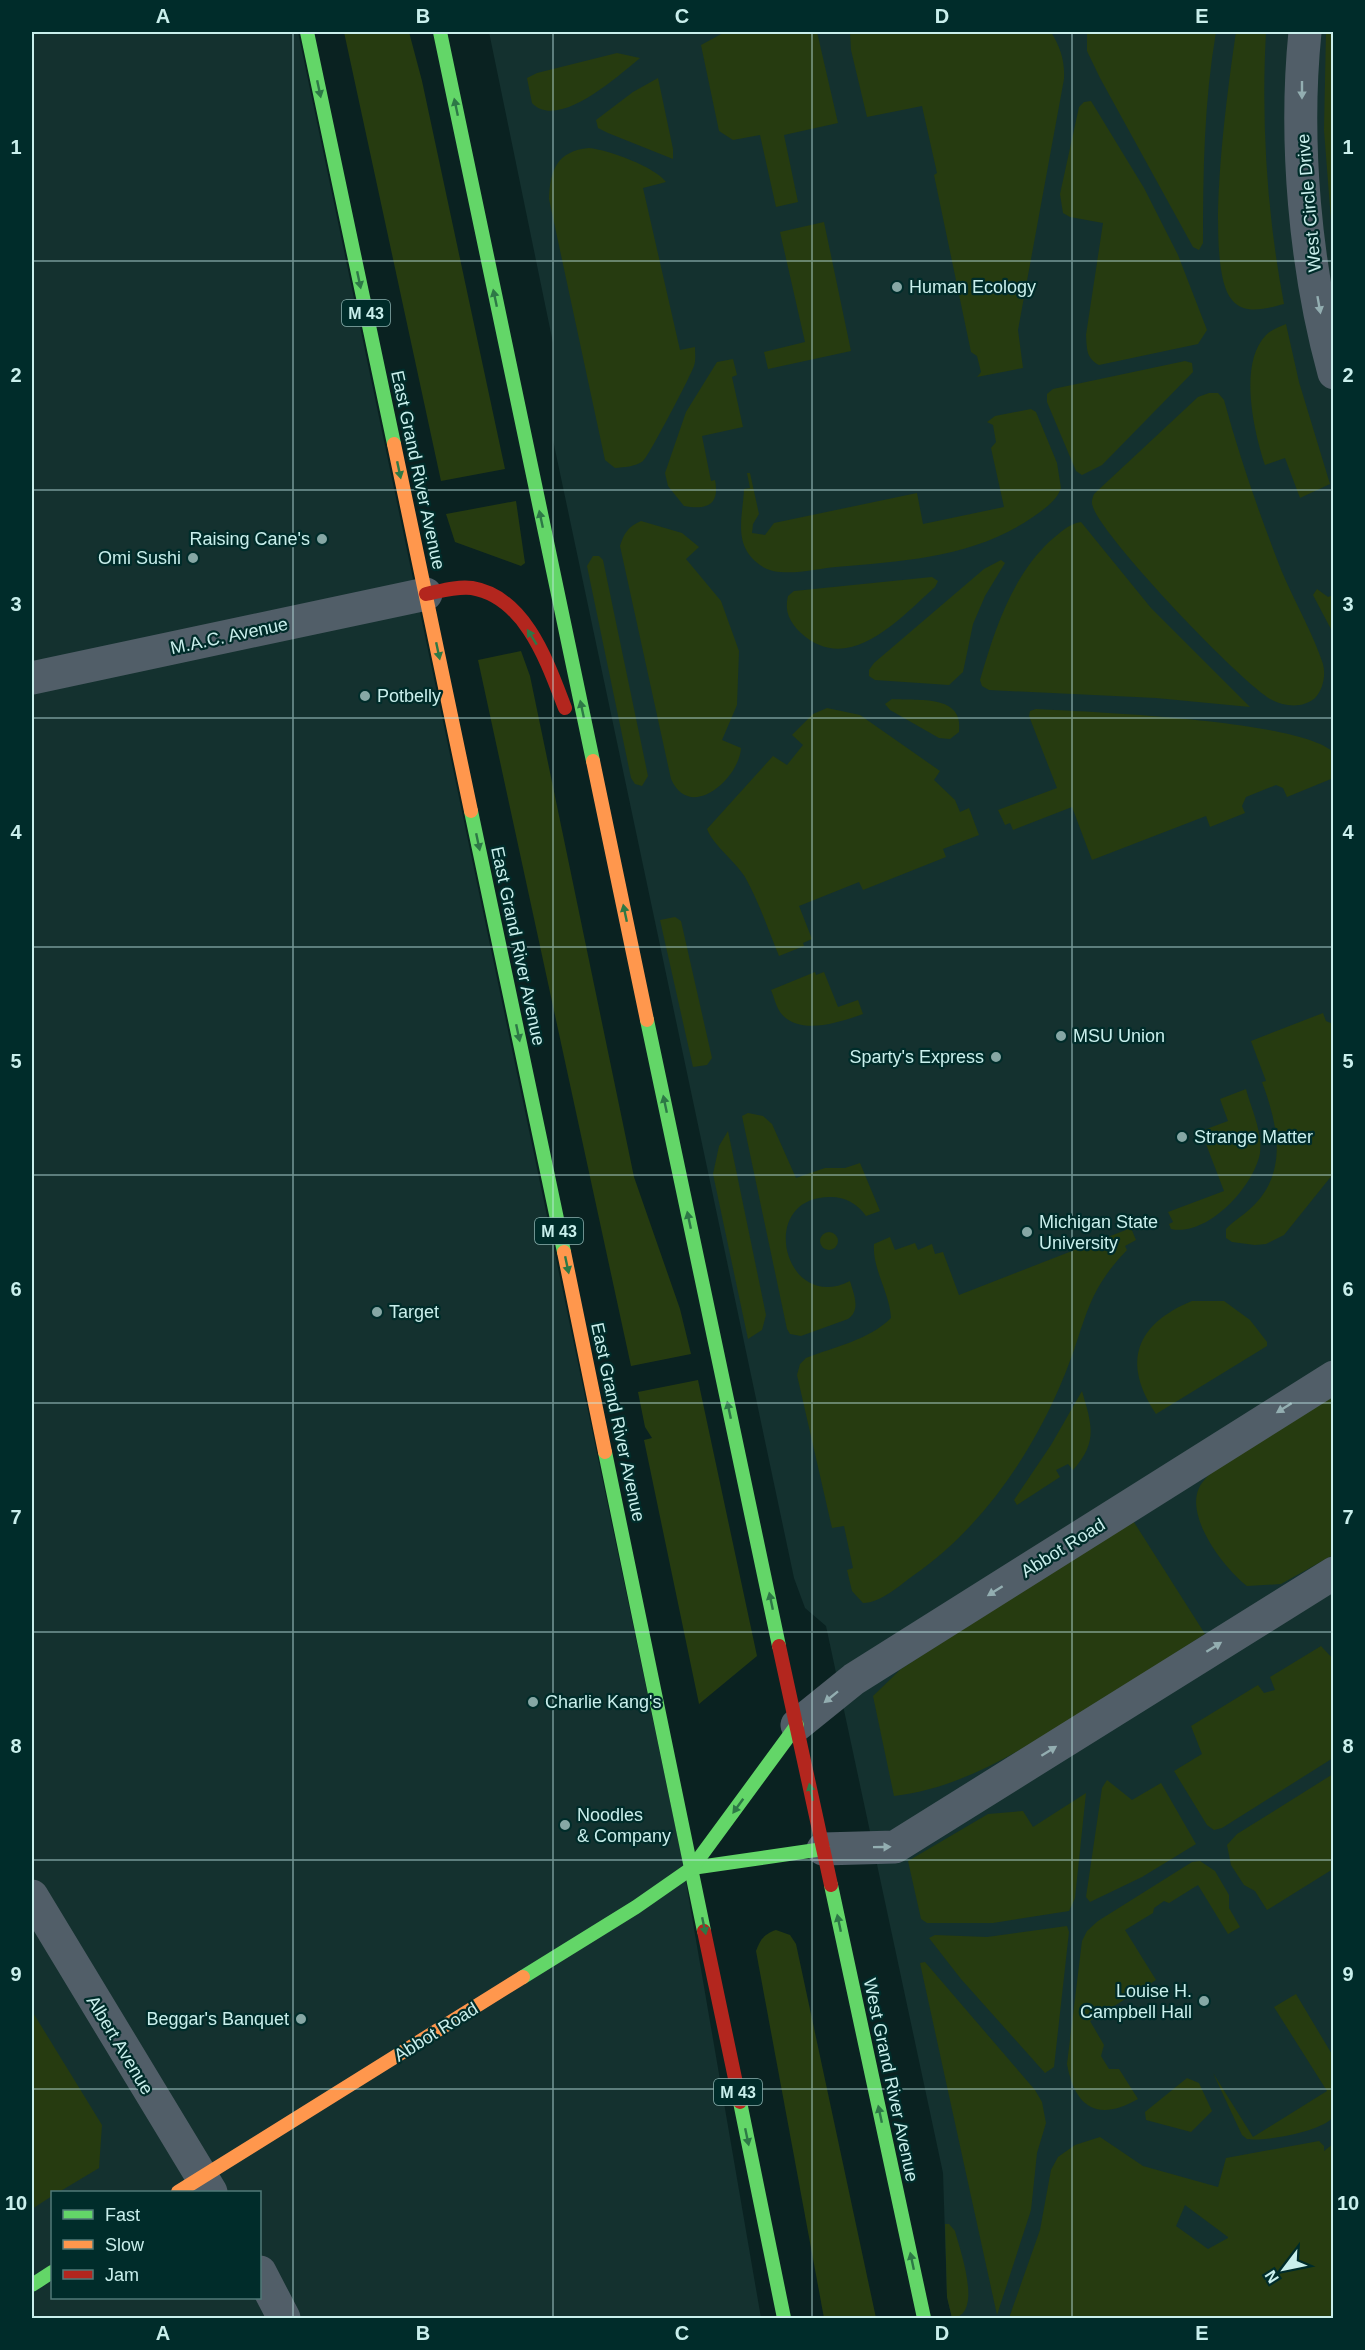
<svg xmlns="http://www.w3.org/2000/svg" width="1365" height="2350" font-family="Arial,sans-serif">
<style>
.built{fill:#14312f;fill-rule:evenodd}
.green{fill:#263b10;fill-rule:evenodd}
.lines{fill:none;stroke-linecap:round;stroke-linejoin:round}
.street{stroke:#515e68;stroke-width:33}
.fast{stroke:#63d668;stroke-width:14}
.slow{stroke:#ff974d;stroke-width:14}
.jam{stroke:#b3261e;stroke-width:14}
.oneway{fill:#2d7846}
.oneway2{fill:#93aeb1}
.grid{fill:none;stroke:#c9efec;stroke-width:1.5;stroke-opacity:0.55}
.poi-dot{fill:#86a7a5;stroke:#002c2a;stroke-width:2}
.labels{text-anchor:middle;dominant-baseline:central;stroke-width:4.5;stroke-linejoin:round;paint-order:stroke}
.shield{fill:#002c2a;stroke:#8db4b2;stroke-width:1.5}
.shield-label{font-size:16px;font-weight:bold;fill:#c9efec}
.street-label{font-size:18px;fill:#c9efec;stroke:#002c2a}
.poi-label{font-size:18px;fill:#c9efec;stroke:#002c2a;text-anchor:start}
.neatline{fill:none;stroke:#c9efec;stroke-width:2}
.grid-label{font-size:20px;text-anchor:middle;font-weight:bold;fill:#c9efec}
</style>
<rect width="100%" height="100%" fill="#0a2221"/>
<g class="built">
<path d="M32 32H298L681 1853 761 2318H32ZM52 2192H260V2298H52Z"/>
<polygon points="489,32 1333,32 1333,2318 952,2318 947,2297 943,2173 826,1626 805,1608 794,1578 553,440 553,343"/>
</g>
<g class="green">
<polygon points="344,32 409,32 422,81 505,469 441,481"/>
<polygon points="725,32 817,32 838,123 784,135 798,202 776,207 760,135 733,140 719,131 701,45"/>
<path d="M850 32H1051C1060 47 1065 60 1064 79L1018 330 1023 368 977 377 981 372 977 356 971 352 934 175 937 173 922 106 867 117 851 50Z"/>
<path d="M1087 32H1216C1204 102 1203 172 1203 243L1199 250 1193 247 1100 78 1087 51Z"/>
<path d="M1236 32H1266C1261 122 1267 215 1284 304 1268 308 1245 316 1232 300 1202 266 1229 80 1236 32Z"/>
<polygon points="1326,32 1334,32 1333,246 1324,130"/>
<path d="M617 53 640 58C618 76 558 131 532 103L527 78 537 73Z"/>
<polygon points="658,78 673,149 673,159 608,133 598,128 596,120 633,92"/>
<path d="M1091 101 1144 188 1178 255 1207 330 1198 344 1099 365C1086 358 1087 349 1086 335L1103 223 1070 217 1063 213 1060 194 1079 107 1084 102Z"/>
<path d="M589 148C609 150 655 167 666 182L643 188 680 350 695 347C695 354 696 360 694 366 691 375 648 458 643 461 635 467 624 467 615 468L605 460 549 199C550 170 557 151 589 148Z"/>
<polygon points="824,222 851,351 768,369 764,352 805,342 780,232"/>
<path d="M1286 324 1299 382 1330 484 1300 498 1285 458 1265 465C1254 432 1238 364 1266 335 1271 330 1279 327 1286 324Z"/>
<path d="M733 359 737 375 732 377 743 427 702 436 711 481 715 480C720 505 707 510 684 506L668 486 665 473 686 412 717 362Z"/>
<polygon points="1185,361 1192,363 1193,372 1102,465 1082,475 1076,471 1047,402 1047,394 1053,389"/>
<path d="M1209 393H1218L1224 400C1240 459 1260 516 1282 572 1295 603 1313 633 1323 664 1326 675 1323 690 1315 698 1304 708 1285 707 1272 700 1242 684 1103 538 1093 507 1091 503 1092 499 1094 494L1198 397Z"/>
<path d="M1031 409 1036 412 1057 463 1061 488C1056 502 1045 508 1033 517 975 557 905 561 836 567 814 569 778 579 760 565 732 545 743 517 744 489L750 488 747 473H750L759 514 753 524 752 533 765 535 774 523 917 493 923 524 1004 507 991 448 996 442 993 425 987 422 995 416Z"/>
<polygon points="516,501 525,563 521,566 455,542 446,514"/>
<path d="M641 521 682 533 699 547 686 559 721 601 739 651 737 705 722 740 741 748C739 779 690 822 671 779L620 546C624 533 628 527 641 521Z"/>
<path d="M1081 522 1151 608 1250 707 1156 698 989 690 982 686 980 680C995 629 1011 578 1050 541 1060 533 1068 524 1081 522Z"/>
<polygon points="593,556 599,556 603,560 648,776 642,786 635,784 631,778 587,566"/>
<polygon points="1001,560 1005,563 985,596 973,624 963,672 949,685 875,680 869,676 869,670 874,663 984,569"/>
<path d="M932 577 938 581 935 587C900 618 849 677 801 633 790 623 784 611 788 596L794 591Z"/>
<polygon points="1317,589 1328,597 1333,595 1333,633 1313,595"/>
<polygon points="521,651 530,676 634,1177 680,1309 691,1354 631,1366 478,660"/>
<path d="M892 699C919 701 964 694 959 732L950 739 939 738 890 710 885 704Z"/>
<path d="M827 708 860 715 940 771 934 780 955 800 960 812 969 808 979 835 943 849 946 857 863 890 859 882 799 906 812 939 803 943 804 946 779 956C768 929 759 902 745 877 735 861 713 845 707 829L773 756 787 765 803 745 792 735 813 714Z"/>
<path d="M1036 709C1091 712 1299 720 1333 752V784L1331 779 1287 797 1283 788 1276 785 1246 797 1242 806 1245 813 1210 827 1206 816 1092 860 1072 807 1013 830 1010 823 1005 825 998 810 1057 788 1029 716 1030 711Z"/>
<polygon points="675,917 681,921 712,1058 707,1065 693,1067 660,920"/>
<path d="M815 972 816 975 824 972 838 1007 858 1000 863 1014C840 1022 798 1037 780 1012 776 1006 774 997 771 990Z"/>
<path d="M1323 1013 1326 1021 1333 1024V1174L1284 1235 1266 1244 1255 1245 1232 1242 1226 1238V1229C1233 1221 1243 1216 1251 1208 1289 1173 1278 1125 1262 1082L1266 1081 1251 1041Z"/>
<path d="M1246 1089C1251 1108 1263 1133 1260 1153 1254 1186 1208 1237 1171 1229L1169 1224 1173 1222 1168 1212 1224 1191 1201 1131 1228 1121 1220 1099Z"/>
<path d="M748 1113 763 1116 772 1124 796 1178 825 1168H845L860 1163 880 1211 866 1216C858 1204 845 1197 831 1197 755 1196 784 1315 850 1281 854 1295 861 1310 848 1319L801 1336 790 1334 787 1329 742 1116Z"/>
<polygon points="728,1131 766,1315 762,1330 748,1339 713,1174 719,1146"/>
<path d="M1131 1228 1136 1240 1125 1246 1127 1250C1085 1293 1086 1323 1065 1374 1034 1451 983 1527 914 1575 900 1585 881 1603 863 1603L852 1591 847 1570 853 1568 844 1526 832 1528 797 1375 800 1364 806 1358C834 1347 869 1340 891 1318 890 1293 872 1269 874 1244L890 1237 895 1250 915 1243 918 1250 932 1244 935 1254 943 1252 959 1295Z"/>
<circle cx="829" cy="1241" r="9"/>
<path d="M1192 1301H1224L1250 1320 1267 1342V1346L1156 1414C1121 1362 1136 1324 1192 1301Z"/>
<polygon points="698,1380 757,1656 699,1704 644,1440 652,1438 645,1427 638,1392"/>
<path d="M1082 1391C1092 1425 1098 1442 1073 1470L1068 1464 1056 1470 1060 1477 1017 1505 1014 1500 1051 1445Z"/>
<path d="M1333 1394V1555L1281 1584 1247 1586C1225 1569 1185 1518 1199 1488 1211 1461 1305 1412 1333 1394Z"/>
<path d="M1132 1519 1205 1634C1167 1659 1128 1683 1089 1708 1029 1745 965 1788 894 1796L873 1696 901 1669Z"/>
<polygon points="1321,1646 1333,1659 1333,1758 1222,1828 1214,1830 1207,1825 1174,1771 1202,1754 1191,1726 1258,1685 1264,1693 1275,1690 1270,1677"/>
<polygon points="1333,1774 1333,1869 1267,1910 1255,1891 1244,1885 1231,1865 1227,1845 1237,1834"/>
<polygon points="1107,1780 1132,1800 1161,1783 1196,1844 1142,1877 1090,1902 1086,1897 1102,1788"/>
<polygon points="1086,1793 1075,1898 1069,1911 993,1923 927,1923 921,1919 908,1861 988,1814 1023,1811 1033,1827"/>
<path d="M1200 1861 1215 1871 1229 1895V1908L1240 1927 1228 1934 1198 1885 1169 1903 1164 1901 1154 1908 1153 1913 1125 1930 1156 1980 1090 2021 1104 2045 1101 2056 1109 2069H1119L1138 2099C1098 2122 1075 2108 1067 2064L1082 1941 1087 1931 1098 1921 1192 1862Z"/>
<polygon points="1067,1926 1069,1932 1054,2067 1045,2073 961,1979 929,1938 935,1935 987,1937"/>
<path d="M776 1930 790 1935 796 1944 876 2318H824L756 1951C760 1940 764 1934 776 1930Z"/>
<polygon points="925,1962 1035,2090 1042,2102 1046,2123 1037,2153 1031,2210 997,2315 920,1963"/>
<path d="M1296 1994 1333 2056V2117C1323 2131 1265 2142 1247 2139L1242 2135 1213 2073 1253 2137 1327 2091 1274 2007Z"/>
<polygon points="32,2011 102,2125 99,2168 59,2192 52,2192 52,2196 32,2209"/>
<polygon points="1187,2078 1199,2083 1212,2111 1191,2132 1146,2120 1145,2112"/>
<path d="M1100 2137 1143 2166 1218 2187 1226 2158 1319 2141 1324 2146V2151L1333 2144V2318H1009L1040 2230 1051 2170 1058 2157 1075 2145ZM1185 2205 1228 2237V2238L1208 2249 1176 2226Z"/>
<path d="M945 2224H949L955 2231C960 2250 984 2316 952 2318L947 2297Z"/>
</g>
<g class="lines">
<g class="street">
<path d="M1305 32C1294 141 1305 267 1334 373"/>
<polyline points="32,678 426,594"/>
<polyline points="797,1725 854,1679 1334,1377"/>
<polyline points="823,1849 895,1847 1334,1573"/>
<polyline points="32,1896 211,2192"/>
<polyline points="260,2272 284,2318"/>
</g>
<g class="fast">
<polyline points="307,32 394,444"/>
<polyline points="440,32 593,761"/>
<polyline points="471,811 564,1252"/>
<polyline points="647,1020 779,1646"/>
<polyline points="605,1452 704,1931"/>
<polyline points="692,1868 823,1849"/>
<polyline points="831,1885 924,2318"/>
<polyline points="523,1977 636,1907 692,1868 797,1725"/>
<polyline points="740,2102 784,2318"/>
<polyline points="32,2285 52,2272"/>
</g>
<g class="slow">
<polyline points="394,444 471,811"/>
<polyline points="593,761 647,1020"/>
<polyline points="564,1252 605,1452"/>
<polyline points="178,2192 523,1977"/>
</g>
<g class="jam">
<path d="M426 594C441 591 457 586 472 588 526 597 548 664 565 708"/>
<polyline points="779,1646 831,1885"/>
<polyline points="704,1931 740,2102"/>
</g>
</g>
<defs><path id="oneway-solid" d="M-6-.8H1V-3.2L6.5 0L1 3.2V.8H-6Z" transform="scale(1.5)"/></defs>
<g class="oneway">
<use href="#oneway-solid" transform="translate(319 89) rotate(78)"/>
<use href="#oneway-solid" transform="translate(456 107) rotate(-102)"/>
<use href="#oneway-solid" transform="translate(359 280) rotate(78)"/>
<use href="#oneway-solid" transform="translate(495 298) rotate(-102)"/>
<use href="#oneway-solid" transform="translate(399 470) rotate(78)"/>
<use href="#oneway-solid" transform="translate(541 519) rotate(-102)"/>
<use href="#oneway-solid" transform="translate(532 637) rotate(-122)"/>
<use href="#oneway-solid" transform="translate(438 651) rotate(78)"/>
<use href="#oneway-solid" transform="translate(582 709) rotate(-102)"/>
<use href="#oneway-solid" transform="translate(478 842) rotate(78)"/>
<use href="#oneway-solid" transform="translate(625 913) rotate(-102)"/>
<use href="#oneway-solid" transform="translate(518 1033) rotate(78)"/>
<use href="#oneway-solid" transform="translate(665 1104) rotate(-102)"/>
<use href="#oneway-solid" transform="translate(689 1220) rotate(-102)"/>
<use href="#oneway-solid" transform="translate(567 1265) rotate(78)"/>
<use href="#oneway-solid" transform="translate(729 1410) rotate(-102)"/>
<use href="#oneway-solid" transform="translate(771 1601) rotate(-102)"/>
<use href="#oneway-solid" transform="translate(811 1792) rotate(-102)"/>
<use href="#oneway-solid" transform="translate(738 1806) rotate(126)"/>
<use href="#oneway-solid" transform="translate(839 1923) rotate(-102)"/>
<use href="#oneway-solid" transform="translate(704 1926) rotate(78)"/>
<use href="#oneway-solid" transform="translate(880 2114) rotate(-102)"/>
<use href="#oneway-solid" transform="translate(747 2137) rotate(78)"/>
<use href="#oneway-solid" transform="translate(912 2261) rotate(-102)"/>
</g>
<g class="oneway2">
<use href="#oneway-solid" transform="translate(1302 90) rotate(90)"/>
<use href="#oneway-solid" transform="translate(1319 305) rotate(80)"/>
<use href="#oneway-solid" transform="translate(1284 1408) rotate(148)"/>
<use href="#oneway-solid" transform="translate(995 1591) rotate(148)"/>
<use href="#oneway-solid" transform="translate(1214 1647) rotate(-32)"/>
<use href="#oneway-solid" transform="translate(831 1697) rotate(141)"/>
<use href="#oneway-solid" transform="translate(1049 1751) rotate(-32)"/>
<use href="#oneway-solid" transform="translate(882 1847) rotate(-1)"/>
</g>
<path class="grid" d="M293 32V2318M553 32V2318M812 32V2318M1072 32V2318M32 261H1334M32 490H1334M32 718H1334M32 947H1334M32 1175H1334M32 1403H1334M32 1632H1334M32 1860H1334M32 2089H1334"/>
<g class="poi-dot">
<circle cx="897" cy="287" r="6"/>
<circle cx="322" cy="539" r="6"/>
<circle cx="193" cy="558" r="6"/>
<circle cx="365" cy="696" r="6"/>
<circle cx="1061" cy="1036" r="6"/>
<circle cx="996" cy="1057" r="6"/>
<circle cx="1182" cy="1137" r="6"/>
<circle cx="1027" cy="1232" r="6"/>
<circle cx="377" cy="1312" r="6"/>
<circle cx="533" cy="1702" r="6"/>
<circle cx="565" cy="1825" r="6"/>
<circle cx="1204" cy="2001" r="6"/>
<circle cx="301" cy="2019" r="6"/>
</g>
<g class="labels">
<g class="shield">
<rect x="342" y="300" width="48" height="26" rx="4.5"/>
<rect x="535" y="1218" width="48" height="26" rx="4.5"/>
<rect x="714" y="2079" width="48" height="26" rx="4.5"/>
</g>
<g class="shield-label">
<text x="366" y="313">M 43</text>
<text x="559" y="1231">M 43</text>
<text x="738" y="2092">M 43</text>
</g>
<g class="street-label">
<text transform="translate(1309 203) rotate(-95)">West Circle Drive</text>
<text transform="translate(418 470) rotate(78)">East Grand River Avenue</text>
<text transform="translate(229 636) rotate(-12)">M.A.C. Avenue</text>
<text transform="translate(518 946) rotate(78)">East Grand River Avenue</text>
<text transform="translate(618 1422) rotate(78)">East Grand River Avenue</text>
<text transform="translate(1063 1548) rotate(-32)">Abbot Road</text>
<text transform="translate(436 2032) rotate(-32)">Abbot Road</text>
<text transform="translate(120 2045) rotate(59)">Albert Avenue</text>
<text transform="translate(891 2080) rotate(78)">West Grand River Avenue</text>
</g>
<g class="poi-label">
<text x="909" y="287">Human Ecology</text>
<text x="310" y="539" text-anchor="end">Raising Cane's</text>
<text x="181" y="558" text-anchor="end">Omi Sushi</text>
<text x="377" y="696">Potbelly</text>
<text x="1073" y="1036">MSU Union</text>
<text x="984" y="1057" text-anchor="end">Sparty's Express</text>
<text x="1194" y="1137">Strange Matter</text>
<text x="1039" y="1222">Michigan State<tspan x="1039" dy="21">University</tspan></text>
<text x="389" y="1312">Target</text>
<text x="545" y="1702">Charlie Kang's</text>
<text x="577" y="1815">Noodles<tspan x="577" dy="21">&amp; Company</tspan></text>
<text x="1192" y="1991" text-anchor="end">Louise H.<tspan x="1192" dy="21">Campbell Hall</tspan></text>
<text x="289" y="2019" text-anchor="end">Beggar's Banquet</text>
</g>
</g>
<rect width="1365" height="2350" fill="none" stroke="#002c2a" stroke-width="66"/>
<rect x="51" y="2191" width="210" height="108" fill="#002c2a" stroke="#507a78" stroke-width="1.5"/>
<rect x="63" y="2210" width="30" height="9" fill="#63d668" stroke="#507a78" stroke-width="1.5"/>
<text x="105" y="2221" font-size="18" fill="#c9efec">Fast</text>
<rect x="63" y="2240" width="30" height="9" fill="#ff974d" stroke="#507a78" stroke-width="1.5"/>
<text x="105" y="2251" font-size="18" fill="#c9efec">Slow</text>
<rect x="63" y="2270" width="30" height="9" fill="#b3261e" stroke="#507a78" stroke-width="1.5"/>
<text x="105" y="2281" font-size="18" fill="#c9efec">Jam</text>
<g transform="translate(1284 2269) rotate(238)" stroke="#002c2a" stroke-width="4.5" paint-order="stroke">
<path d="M0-4.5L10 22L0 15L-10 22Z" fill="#c9efec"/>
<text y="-9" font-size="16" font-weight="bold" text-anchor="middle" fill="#c9efec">N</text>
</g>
<rect x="33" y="33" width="1299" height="2284" class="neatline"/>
<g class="grid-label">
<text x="163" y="23">A</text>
<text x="423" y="23">B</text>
<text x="682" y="23">C</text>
<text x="942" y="23">D</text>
<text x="1202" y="23">E</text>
<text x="16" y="154">1</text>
<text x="1348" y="154">1</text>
<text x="16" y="382">2</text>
<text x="1348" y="382">2</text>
<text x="16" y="611">3</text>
<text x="1348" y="611">3</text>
<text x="16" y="839">4</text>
<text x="1348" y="839">4</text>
<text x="16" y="1068">5</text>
<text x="1348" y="1068">5</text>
<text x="16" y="1296">6</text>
<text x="1348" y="1296">6</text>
<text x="16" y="1524">7</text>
<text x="1348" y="1524">7</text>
<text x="16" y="1753">8</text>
<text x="1348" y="1753">8</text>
<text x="16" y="1981">9</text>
<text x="1348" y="1981">9</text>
<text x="16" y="2210">10</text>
<text x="1348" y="2210">10</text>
<text x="163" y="2340">A</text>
<text x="423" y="2340">B</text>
<text x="682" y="2340">C</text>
<text x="942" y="2340">D</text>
<text x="1202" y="2340">E</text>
</g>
</svg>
